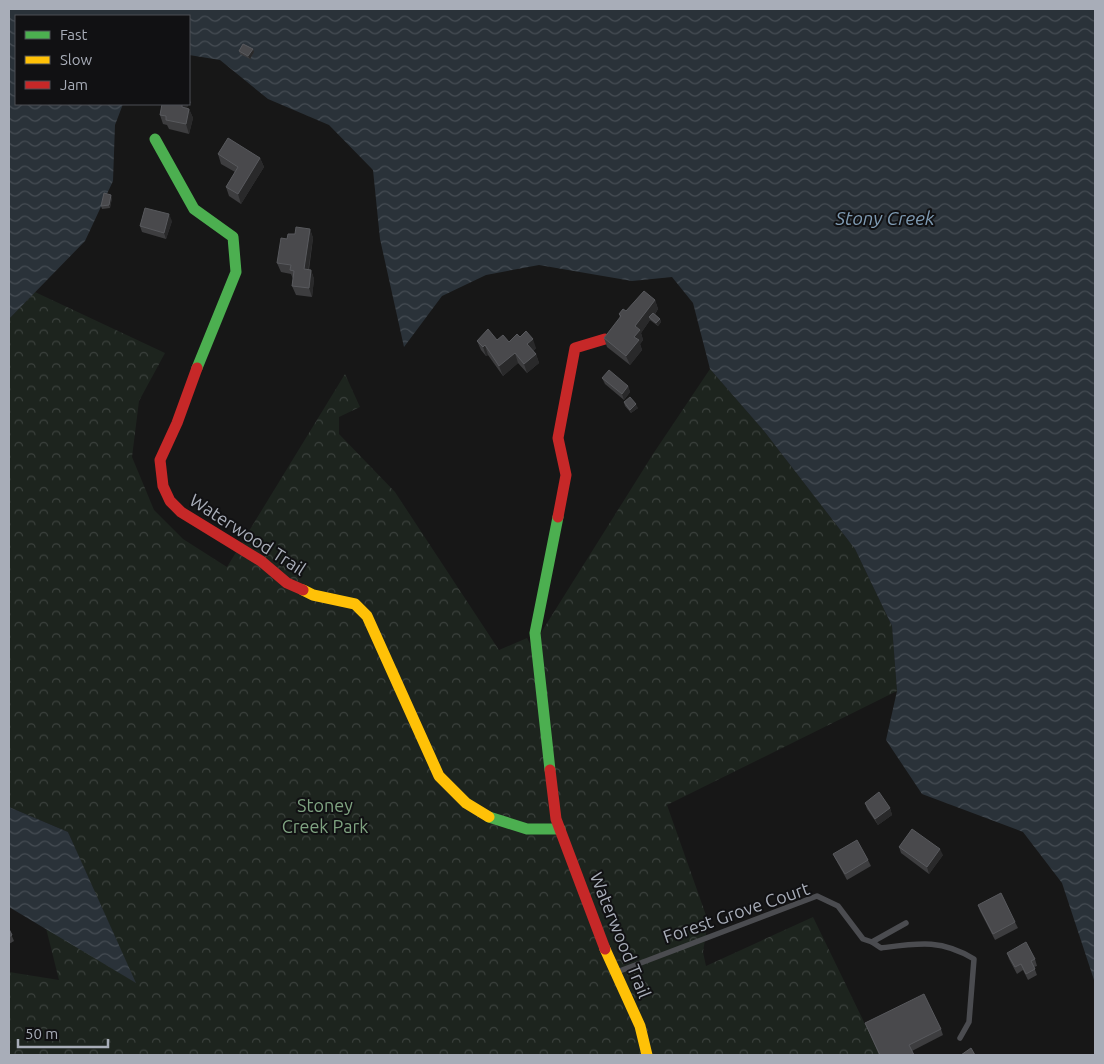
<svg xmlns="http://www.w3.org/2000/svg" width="1104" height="1064" font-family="Ubuntu,sans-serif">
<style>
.park{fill:url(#park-crowns)}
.water{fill:url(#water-waves)}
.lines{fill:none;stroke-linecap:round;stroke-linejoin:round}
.lane{stroke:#4b4c50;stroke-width:5.5}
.fast{stroke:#4caf50;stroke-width:11}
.slow{stroke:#ffc107;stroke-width:11}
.jam{stroke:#c62828;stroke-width:11}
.wall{fill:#3d3d3f}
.shaded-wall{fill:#29292a}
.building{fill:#49494c;stroke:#58595d}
.labels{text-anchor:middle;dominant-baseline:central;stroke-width:4;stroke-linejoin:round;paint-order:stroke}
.street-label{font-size:18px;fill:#a8adb8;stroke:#111113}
.park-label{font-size:18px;fill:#7fa381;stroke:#111113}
.water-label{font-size:19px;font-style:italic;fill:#7f9bb3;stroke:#111113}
</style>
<defs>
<pattern id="park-crowns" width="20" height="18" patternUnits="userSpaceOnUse" patternTransform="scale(1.25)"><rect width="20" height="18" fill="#1d241e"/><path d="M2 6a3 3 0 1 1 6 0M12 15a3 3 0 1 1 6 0" fill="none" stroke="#3b413d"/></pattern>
<pattern id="water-waves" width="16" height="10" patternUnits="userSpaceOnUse" patternTransform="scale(1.25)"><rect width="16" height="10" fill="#2a3239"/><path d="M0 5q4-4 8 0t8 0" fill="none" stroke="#464d54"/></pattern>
</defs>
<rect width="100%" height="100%" fill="#171717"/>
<polygon class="park" points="35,292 165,353 139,401 132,457 154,510 183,539 227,567 345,374 360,407 339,417 339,434 395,492 499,650 527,638 532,647 653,454 710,369 764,431 855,549 892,626 897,691 667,805 708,921 703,952 706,966 813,917 880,1055 9,1055 9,972 59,980 46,928 135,982 68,832 9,807 9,319"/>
<g class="water">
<polygon points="9,9 1095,9 1095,983 1062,883 1023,832 922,794 886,740 897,691 892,626 855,549 764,431 710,369 693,303 672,277 632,281 539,265 486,275 442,296 404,347 380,239 373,170 329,125 268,99 220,60 189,55 189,16 16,16 16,104 123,104 115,125 113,181 85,241 9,319"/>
<polygon points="9,807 68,832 136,983 9,907"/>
</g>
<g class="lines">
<g class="lane">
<path d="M872 942 881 948C919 943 941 939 974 959L969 1022 960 1038"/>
<polyline points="617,972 817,896 838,906 863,939 872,942 906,923"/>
</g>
<g class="fast">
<polyline points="155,139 194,209 233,237 236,272 197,368"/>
<polyline points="550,770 535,633 558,517"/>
<polyline points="489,817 527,829 560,829"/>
</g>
<g class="slow">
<polyline points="303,590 313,595 355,604 367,616 439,776 466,803 489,817"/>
<polyline points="605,949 640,1026 647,1055"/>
</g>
<g class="jam">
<polyline points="197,368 177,423 160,460 163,486 170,501 181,512 261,561 287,583 303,590"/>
<polyline points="558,517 566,475 558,438 575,348 605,339"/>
<polyline points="550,770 556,819 605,949"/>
</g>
</g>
<g class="wall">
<polygon points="253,49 254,52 250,59 240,54 239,51"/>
<polygon points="189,98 191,103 188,104 187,108 189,109 193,118 189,134 169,129 167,125 163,124 160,115 162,104 189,104"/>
<polygon points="218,154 260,158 264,167 241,204 229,196 226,187 235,172 221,164"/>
<polygon points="112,198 110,208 102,209 101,206"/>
<polygon points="172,221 166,239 142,232 140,226"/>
<polygon points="310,229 313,238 309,270 311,270 314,279 312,297 296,295 292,286 293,279 291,274 281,272 277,263 287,239 295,234"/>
<polygon points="655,300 658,309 655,314 660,319 661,322 658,326 650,320 641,333 643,340 640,344 642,350 630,365 607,347 604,338 620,318 619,314"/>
<polygon points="520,337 536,348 533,351 536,354 539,363 527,373 518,363 503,376 488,355 486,356 481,350 477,341 497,340 509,342"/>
<polygon points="602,378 628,386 630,392 624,400 605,384"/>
<polygon points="624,402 638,408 631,413 625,406"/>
<polygon points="865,803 890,808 892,815 878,825 867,809"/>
<polygon points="899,847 943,855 929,874 901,853"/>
<polygon points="833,854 868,860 871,866 847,880 836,860"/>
<polygon points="978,905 1015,922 1018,928 995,940 980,911"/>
<polygon points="9,929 14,941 9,944"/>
<polygon points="1007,953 1035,959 1037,966 1034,967 1037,975 1028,980 1023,970 1017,974 1009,959"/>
<polygon points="865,1023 941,1029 943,1035 912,1051 914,1055 879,1055"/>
</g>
<g class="shaded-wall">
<polygon points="253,49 254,52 250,59 248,56"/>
<polygon points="182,104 188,104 185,116 182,107"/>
<polygon points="189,109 193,118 189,134 186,124"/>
<polygon points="260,158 264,167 241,204 238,194"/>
<polygon points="111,195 112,198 110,208 109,205"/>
<polygon points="169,214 172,221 166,239 164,233"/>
<polygon points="310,229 313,238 307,278 304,269"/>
<polygon points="311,270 314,279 312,297 309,288"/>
<polygon points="655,300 658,309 651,319 649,317 650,320 641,333 643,340 640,344 642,350 630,365 626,356 634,337 635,326"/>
<polygon points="660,319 661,322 658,326 656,323"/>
<polygon points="533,339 536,348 531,353 527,344"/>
<polygon points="485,345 488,355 486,356 483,347"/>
<polygon points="515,353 518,363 503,376 499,366"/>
<polygon points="536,354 539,363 527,373 524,364"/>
<polygon points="628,386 630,392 624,400 622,394"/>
<polygon points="636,404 638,408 631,413 630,410"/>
<polygon points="890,808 892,815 878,825 875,819"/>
<polygon points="940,849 943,855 929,874 927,867"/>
</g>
<g class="building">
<polygon points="243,44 253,49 248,56 239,51"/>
<polygon points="162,104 182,104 182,107 189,109 186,124 166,120 166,116 160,115"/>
<polygon points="228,138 260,158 238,194 226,187 238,167 218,154"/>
<polygon points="104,193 111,195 109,205 101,206"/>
<polygon points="145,208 169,214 164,233 140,226"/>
<polygon points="296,227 310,229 304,269 311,270 309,288 292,286 294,271 290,270 291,265 277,263 281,238 287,239 288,234 295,234"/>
<polygon points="644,291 655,300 635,326 640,330 634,337 639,340 626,356 604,338 621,316 619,314 623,309 626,311"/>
<polygon points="653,313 660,319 656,323 649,317"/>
<polygon points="488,329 497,340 503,335 509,342 517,334 520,337 526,331 533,339 527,344 536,354 524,364 515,353 499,366 485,345 483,347 477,341"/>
<polygon points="609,370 628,386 622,394 602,378"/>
<polygon points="630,397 636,404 630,410 624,402"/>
<polygon points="879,792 890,808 875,819 865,803"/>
<polygon points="912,829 940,849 927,867 899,847"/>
<polygon points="857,840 868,860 845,874 833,854"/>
<polygon points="1001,893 1015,922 993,934 978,905"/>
<polygon points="9,929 12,935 9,937"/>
<polygon points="1026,942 1035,959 1031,961 1035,969 1026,974 1021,964 1015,967 1007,953"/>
<polygon points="924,994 941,1029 909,1045 914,1055 880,1055 865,1023"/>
<polygon points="971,1048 975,1055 961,1055"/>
</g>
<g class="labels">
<g class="street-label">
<text transform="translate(248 534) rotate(33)">Waterwood Trail</text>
<text transform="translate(736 912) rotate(-19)">Forest Grove Court</text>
<text transform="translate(621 935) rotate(68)">Waterwood Trail</text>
</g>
<g class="park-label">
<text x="325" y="805">Stoney<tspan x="325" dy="21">Creek Park</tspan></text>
</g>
<g class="water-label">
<text x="885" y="218">Stony Creek</text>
</g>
</g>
<rect width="1104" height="1064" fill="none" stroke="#a8adb8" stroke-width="20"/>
<rect x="15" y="15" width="175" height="90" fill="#111113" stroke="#4d4f55"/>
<rect x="25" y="31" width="25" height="8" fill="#4caf50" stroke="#4d4f55"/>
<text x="60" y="40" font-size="15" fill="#a8adb8">Fast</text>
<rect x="25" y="56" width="25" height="8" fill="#ffc107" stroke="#4d4f55"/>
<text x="60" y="65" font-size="15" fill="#a8adb8">Slow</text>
<rect x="25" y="81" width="25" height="8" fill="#c62828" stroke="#4d4f55"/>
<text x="60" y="90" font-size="15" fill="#a8adb8">Jam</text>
<path d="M18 1039v8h90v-8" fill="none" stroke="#a8adb8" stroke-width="2.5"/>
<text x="25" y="1039" font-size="15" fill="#a8adb8" stroke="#111113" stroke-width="4" paint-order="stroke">50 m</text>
</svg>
